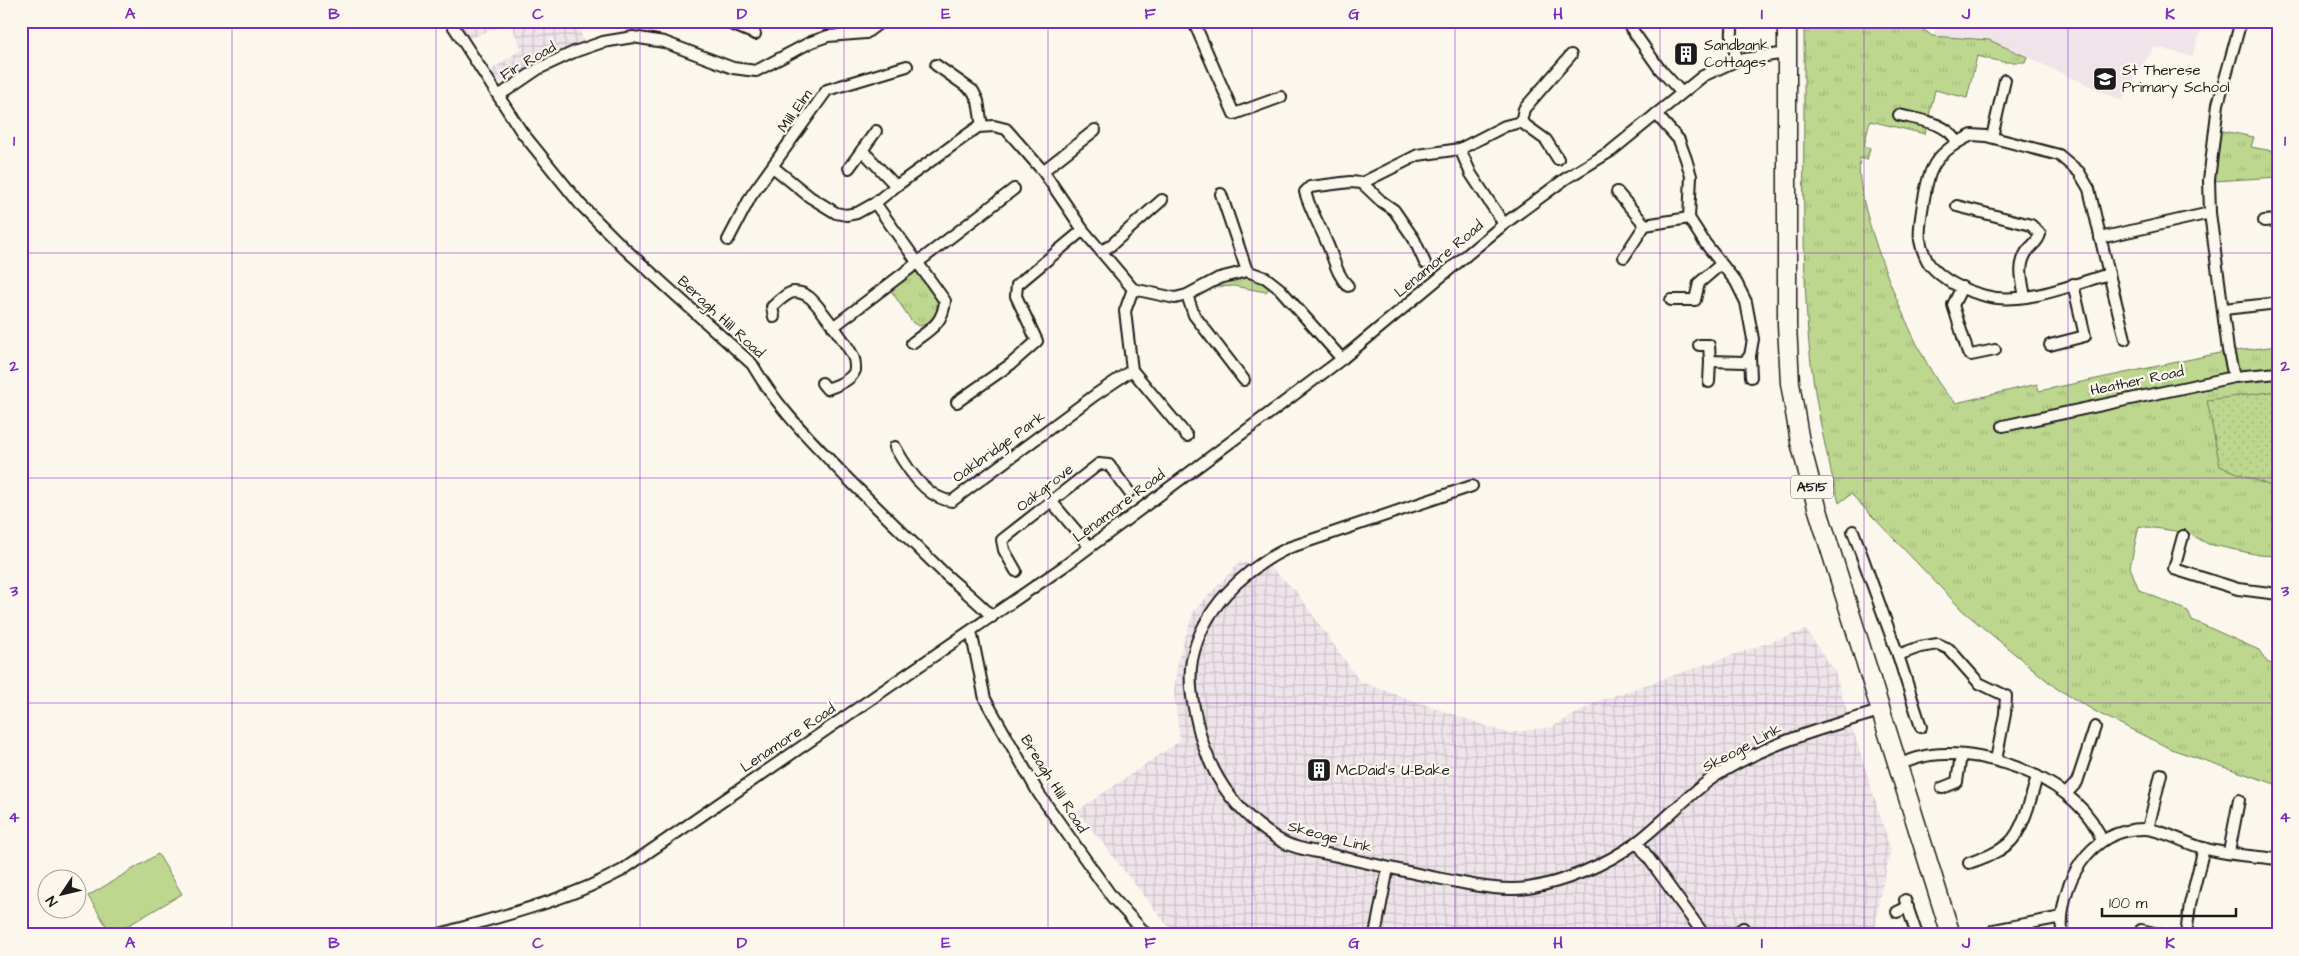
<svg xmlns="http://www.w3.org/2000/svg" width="2299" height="956" font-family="'Architects Daughter',sans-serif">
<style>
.built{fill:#efe4ea}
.industrial{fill:url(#industrial-grid)}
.grass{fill:url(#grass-tufts);stroke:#6c7a56}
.park{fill:url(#park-dots);stroke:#6c7a56}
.pitch{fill:#bdd78f;stroke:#6c7a56}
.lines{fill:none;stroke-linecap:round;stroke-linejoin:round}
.minor-casing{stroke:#1c1c1c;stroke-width:14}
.trunk-casing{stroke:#1c1c1c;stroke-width:21}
.minor{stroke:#fbf7ec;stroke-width:10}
.trunk{stroke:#fbf7ec;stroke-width:18}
.grid{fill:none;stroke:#7b2cbf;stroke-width:1;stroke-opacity:0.55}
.labels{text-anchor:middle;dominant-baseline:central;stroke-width:4.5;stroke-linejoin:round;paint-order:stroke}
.shield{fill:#fbf7ec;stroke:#5f5e5a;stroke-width:1}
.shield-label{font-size:14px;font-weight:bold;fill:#1c1c1c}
.poi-label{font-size:15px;fill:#1c1c1c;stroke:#fbf7ec;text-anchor:start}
.street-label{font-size:15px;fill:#1c1c1c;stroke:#fbf7ec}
.neatline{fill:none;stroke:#7b2cbf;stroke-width:2}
.grid-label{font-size:16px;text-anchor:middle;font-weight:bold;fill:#7b2cbf}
</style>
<defs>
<pattern id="industrial-grid" width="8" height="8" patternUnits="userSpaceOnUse" patternTransform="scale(1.25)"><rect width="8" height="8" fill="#efe4ea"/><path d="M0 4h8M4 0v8" fill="none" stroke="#ccc3c8"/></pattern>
<pattern id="grass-tufts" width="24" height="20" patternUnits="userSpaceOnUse" patternTransform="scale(1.25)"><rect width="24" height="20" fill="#bdd78f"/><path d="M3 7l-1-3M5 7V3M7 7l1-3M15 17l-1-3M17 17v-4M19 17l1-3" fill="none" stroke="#a2b87b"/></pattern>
<pattern id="park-dots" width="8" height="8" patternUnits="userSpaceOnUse" patternTransform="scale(1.25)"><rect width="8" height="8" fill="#bdd78f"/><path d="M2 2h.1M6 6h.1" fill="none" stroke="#a2b87b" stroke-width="1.8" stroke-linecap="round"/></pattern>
</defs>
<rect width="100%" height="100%" fill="#fbf7ec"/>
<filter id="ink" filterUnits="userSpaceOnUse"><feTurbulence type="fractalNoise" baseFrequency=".02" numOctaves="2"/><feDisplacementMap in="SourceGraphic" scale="10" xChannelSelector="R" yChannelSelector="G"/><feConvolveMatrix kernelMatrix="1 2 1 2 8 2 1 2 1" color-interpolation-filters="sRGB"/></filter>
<g filter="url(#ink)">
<polygon class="built" points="1942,21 2205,21 2192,56 2154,47 2122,101 1990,40 1932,36"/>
<g class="industrial">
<polygon points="477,21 579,21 584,48 505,88 491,70 522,49 510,23 470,38 461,28"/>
<polygon points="1240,562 1270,567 1296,591 1360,682 1507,733 1552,727 1599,701 1806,630 1834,670 1891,850 1879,900 1875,935 1175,935 1077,811 1180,741 1174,692 1178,659 1194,611"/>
</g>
<g class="grass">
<path d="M1804 21H1913L1932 36 1989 40 2027 57 2025 62H2003L1977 56 1967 98 1935 90 1925 134 1870 121 1864 146 1870 148 1867 160 1860 158C1851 202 1915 353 1943 389 1946 394 1952 398 1956 403L2037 384 2039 391 2220 353 2278 346V556L2259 555 2208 544 2192 535 2175 531 2139 526 2130 567 2139 590 2188 611 2192 620 2259 650 2267 662 2278 667V785L2171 749 2098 713 2056 688 1963 611 1851 494 1839 503C1823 443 1811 383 1807 320 1801 221 1805 121 1804 21Z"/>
<polygon points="2218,130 2254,137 2251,147 2278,152 2278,177 2214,181"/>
<path d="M916 272C937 284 949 317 920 326L913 323 890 289 911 273Z"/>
<polygon points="1243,276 1263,281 1270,287 1266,292 1234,286 1215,287 1227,280"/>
</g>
<polygon class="park" points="2278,391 2278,485 2273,487 2220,466 2207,400"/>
<polygon class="pitch" points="158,854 182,894 112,935 88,896"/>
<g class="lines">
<defs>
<g id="minor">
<path d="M450 21 521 131 580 204 625 249 752 364C778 409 809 438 844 475 877 508 911 541 944 573 960 588 978 601 992 617"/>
<polyline points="724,21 755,34"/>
<polyline points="1191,21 1196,27 1234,114 1281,97"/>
<polyline points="1626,21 1659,68 1681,92"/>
<path d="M1734 21C1729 34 1733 48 1738 60"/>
<polyline points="936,65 973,91 978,101 982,126"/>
<polyline points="500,95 538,69 574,52 603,42 633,37 664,42 733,68 756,71 811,42 828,36 866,33 882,21"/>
<polyline points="1656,114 1679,140 1686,159 1691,176 1689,218 1705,243 1736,282 1746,302 1753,339 1750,356 1751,377"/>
<path d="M1899 115C1919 120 1947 122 1957 142"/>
<polyline points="1521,122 1546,140 1558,159"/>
<path d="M1972 135 1986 136 2059 155 2079 172 2089 189 2109 274C2074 284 2022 306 1986 296 1966 291 1944 281 1930 265 1926 260 1921 247 1920 240 1918 228 1926 180 1932 169 1939 153 1957 142 1972 135Z"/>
<polyline points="1992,137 2005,80"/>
<polyline points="1460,149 1505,126 1521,122 1524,109 1571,55"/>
<polyline points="863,151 896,186"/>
<polyline points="773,167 810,197 836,213 846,215 857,213 875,203 896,186 978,127 994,126 1006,129 1043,171 1083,230 1133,289 1175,298 1187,295 1219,278 1247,271 1266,278 1280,289 1342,359"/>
<polyline points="849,168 876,131"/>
<polyline points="1043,171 1095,130"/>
<polyline points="1362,183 1381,201 1394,210 1414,239 1425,263"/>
<polyline points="1617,192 1645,225 1689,218"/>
<polyline points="1221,194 1247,271"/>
<path d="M875 203 945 301C943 324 929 330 912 343"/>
<path d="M1957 206 2031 225 2040 234C2038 242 2033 244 2028 250 2017 265 2022 280 2025 297"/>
<polyline points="2264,221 2278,220"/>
<polyline points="2100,238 2210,213"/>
<polyline points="728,240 751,196 827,90 907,66"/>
<polyline points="1101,251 1110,246 1162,200"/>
<polyline points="1624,257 1645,225"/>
<polyline points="2109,274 2125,339"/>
<path d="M1348 286C1336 274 1334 258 1327 243 1320 226 1310 210 1305 192L1310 187 1350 182 1362 183 1418 155 1460 149 1471 174 1504 224"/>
<polyline points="1962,287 1953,305 1968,353 1971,355 1995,350"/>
<polyline points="1187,295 1194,315 1244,380"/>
<polyline points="1671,300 1695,300 1699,283 1721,264"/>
<polyline points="2224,309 2278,303"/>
<path d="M774 317 772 307C778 302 786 293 794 292 800 292 805 294 809 297 817 303 851 349 854 359 855 362 855 367 855 370 852 380 836 386 827 389L822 383"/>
<polyline points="833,327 1014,189"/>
<polyline points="1699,345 1709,345 1710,361 1744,362 1750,356"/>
<polyline points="2050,345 2085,336 2073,284"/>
<polyline points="1132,370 1187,436"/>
<polyline points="2234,377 2228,350 2210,213 2209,180 2218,104 2241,21"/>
<polyline points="1709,382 1710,361"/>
<polyline points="957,402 1011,364 1037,341 1016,296 1017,285 1083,230"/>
<polyline points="2003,426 2234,377 2278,373"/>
<path d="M895 447C906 467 926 499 952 501L1095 395 1132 370 1125 311 1133 289"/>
<path d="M1472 486 1288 548C1243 570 1202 609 1192 660 1188 682 1193 705 1198 726 1208 769 1229 804 1266 831 1271 834 1277 839 1283 842 1298 850 1320 852 1337 856 1372 864 1407 872 1442 879 1469 884 1500 892 1528 888 1565 882 1605 865 1636 843 1663 823 1686 796 1714 777 1764 744 1823 728 1880 711"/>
<polyline points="1051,501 1089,546"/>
<polyline points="1853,531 1898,655 1921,727"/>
<polyline points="2183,536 2174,569 2238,589 2278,594"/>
<polyline points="1016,571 1004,550 1002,540 1099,464 1109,465 1129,492"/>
<polyline points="971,631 985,699 1039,794 1112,897 1147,935"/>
<polyline points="1898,655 1920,647 1938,644 1949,649 1979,683 2006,696 2005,714 1996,760"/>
<path d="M1898 765C1908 761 1920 756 1931 755 1990 748 2081 782 2102 841"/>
<polyline points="1942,788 1957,782 1961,755"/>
<polyline points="2066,794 2077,782 2095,727"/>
<polyline points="2148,829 2161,774"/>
<polyline points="1637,842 1704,935"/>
<polyline points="2229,852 2239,800"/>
<path d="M1969 863C1983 858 1996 854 2008 844 2023 832 2032 795 2037 776"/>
<polyline points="1905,900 1917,935"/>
<polyline points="1897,912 1908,907"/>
<polyline points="1994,930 2062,917"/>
<polyline points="2141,930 2163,935"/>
<path d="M437 935C499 916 564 902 621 871L1063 567 1342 359 1504 224 1565 179 1611 151 1703 76 1738 60 1787 53"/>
<polyline points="1375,935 1388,868"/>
<polyline points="1734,935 1743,928"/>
<path d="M2062 935C2058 884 2089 828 2145 829 2164 830 2184 843 2203 848 2226 855 2253 856 2278 859"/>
<polyline points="2186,935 2190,904 2204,848"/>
</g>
<polyline id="trunk" points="1787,21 1787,325 1790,383 1800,442 1817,507 1951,935"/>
</defs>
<use href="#minor" class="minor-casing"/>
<use href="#trunk" class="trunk-casing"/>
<use href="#minor" class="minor"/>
<use href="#trunk" class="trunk"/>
</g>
</g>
<path class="grid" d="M232 21V935M436 21V935M640 21V935M844 21V935M1048 21V935M1252 21V935M1455 21V935M1660 21V935M1864 21V935M2068 21V935M21 253H2278M21 478H2278M21 703H2278"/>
<defs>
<symbol id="building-square" viewBox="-11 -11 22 22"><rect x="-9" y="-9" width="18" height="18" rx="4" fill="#1c1c1c" stroke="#fbf7ec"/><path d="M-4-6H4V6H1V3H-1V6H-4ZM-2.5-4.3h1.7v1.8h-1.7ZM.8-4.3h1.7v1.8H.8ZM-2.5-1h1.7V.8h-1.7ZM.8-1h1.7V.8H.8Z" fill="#fff"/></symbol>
<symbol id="school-square" viewBox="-11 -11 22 22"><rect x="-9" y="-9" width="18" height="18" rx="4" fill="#1c1c1c" stroke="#fbf7ec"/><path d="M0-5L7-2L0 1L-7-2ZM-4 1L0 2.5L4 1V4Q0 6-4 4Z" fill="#fff"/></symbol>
</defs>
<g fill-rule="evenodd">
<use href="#building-square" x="1672" y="40" width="28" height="28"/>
<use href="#school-square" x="2091" y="65" width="28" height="28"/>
<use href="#building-square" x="1305" y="756" width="28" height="28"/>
</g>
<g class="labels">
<rect class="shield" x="1791" y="475.5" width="42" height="23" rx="4"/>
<g class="shield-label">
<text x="1812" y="487">A515</text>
</g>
<g class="poi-label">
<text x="1704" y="45">Sandbank<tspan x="1704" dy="17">Cottages</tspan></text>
<text x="2122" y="70">St Therese<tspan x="2122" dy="17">Primary School</tspan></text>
<text x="1336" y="770">McDaid's U-Bake</text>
</g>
<g class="street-label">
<text transform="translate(528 61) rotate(-30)">Fir Road</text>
<text transform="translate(795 111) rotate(-55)">Mill Elm</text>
<text transform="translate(1439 259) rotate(-40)">Lenamore Road</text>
<text transform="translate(721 317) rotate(43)">Beragh Hill Road</text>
<text transform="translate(2137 381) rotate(-12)">Heather Road</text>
<text transform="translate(999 447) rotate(-36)">Oakbridge Park</text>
<text transform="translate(1045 488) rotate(-38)">Oakgrove</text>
<text transform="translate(1119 506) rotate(-37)">Lenamore Road</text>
<text transform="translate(788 738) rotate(-34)">Lenamore Road</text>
<text transform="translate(1742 748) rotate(-28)">Skeoge Link</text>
<text transform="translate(1054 784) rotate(58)">Breagh Hill Road</text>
<text transform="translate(1330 837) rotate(15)">Skeoge Link</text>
</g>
</g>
<rect width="2299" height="956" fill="none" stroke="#fbf7ec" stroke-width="55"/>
<g transform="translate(62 894) rotate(235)"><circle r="24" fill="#fbf7ec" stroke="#a29f99"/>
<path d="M0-4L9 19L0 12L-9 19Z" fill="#1c1c1c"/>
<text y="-8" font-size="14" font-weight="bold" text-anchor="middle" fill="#1c1c1c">N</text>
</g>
<path d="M2102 908v8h134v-8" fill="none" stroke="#1c1c1c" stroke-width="2.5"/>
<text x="2109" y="908" font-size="15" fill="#1c1c1c" stroke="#fbf7ec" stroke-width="4" paint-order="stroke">100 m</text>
<rect x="28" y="28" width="2244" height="900" class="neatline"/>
<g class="grid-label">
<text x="130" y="19">A</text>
<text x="334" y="19">B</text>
<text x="538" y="19">C</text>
<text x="742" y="19">D</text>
<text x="946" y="19">E</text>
<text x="1150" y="19">F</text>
<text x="1354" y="19">G</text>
<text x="1558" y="19">H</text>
<text x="1762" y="19">I</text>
<text x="1966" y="19">J</text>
<text x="2170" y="19">K</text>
<text x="14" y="146">1</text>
<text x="2285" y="146">1</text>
<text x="14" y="371">2</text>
<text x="2285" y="371">2</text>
<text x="14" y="596">3</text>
<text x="2285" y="596">3</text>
<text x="14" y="822">4</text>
<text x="2285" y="822">4</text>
<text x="130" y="948">A</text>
<text x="334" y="948">B</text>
<text x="538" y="948">C</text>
<text x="742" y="948">D</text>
<text x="946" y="948">E</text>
<text x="1150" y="948">F</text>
<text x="1354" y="948">G</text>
<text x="1558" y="948">H</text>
<text x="1762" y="948">I</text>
<text x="1966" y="948">J</text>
<text x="2170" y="948">K</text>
</g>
</svg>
